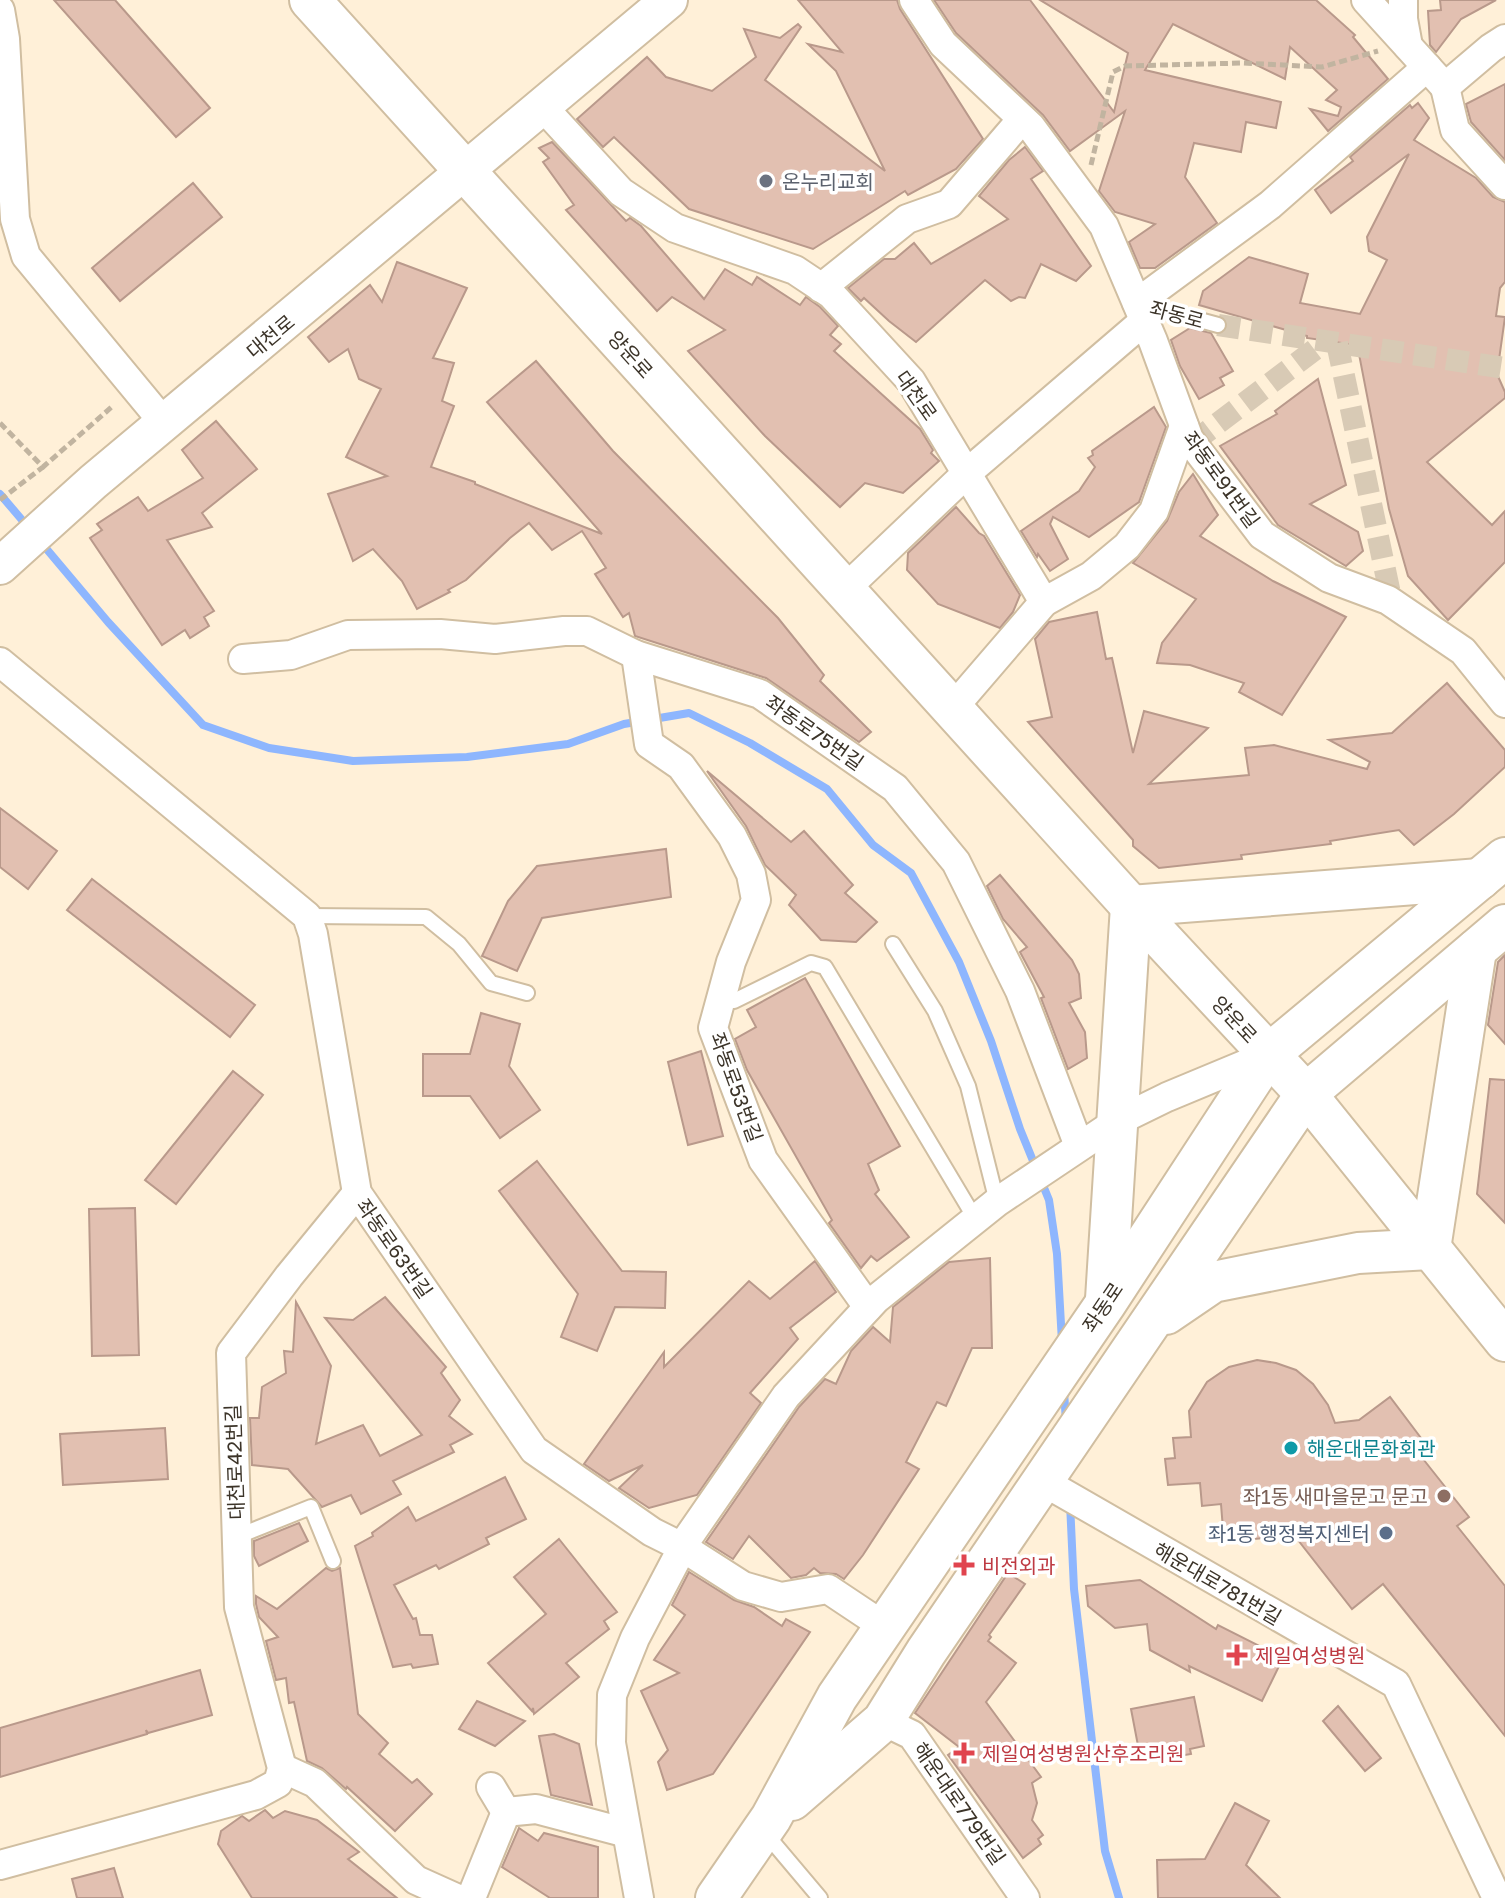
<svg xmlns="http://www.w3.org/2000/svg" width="1505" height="1898" font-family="'Golos Text','Noto Sans KR',sans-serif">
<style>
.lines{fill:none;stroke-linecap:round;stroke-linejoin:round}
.stream{stroke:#8eb6fe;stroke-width:8}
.building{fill:#e2c0b1;stroke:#b9998b;stroke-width:2}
.pedestrian-tunnel{stroke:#d8cab5;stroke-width:22;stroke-dasharray:22 11;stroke-linecap:butt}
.service-casing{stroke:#d0bea1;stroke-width:18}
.minor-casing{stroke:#d0bea1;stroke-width:32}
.tertiary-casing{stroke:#d0bea1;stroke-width:40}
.secondary-casing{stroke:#d0bea1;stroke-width:44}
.path{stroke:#c1b4a0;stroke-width:5;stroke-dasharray:8 4;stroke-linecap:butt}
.service{stroke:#fff;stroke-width:14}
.minor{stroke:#fff;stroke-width:28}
.tertiary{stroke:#fff;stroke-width:36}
.secondary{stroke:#fff;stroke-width:40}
.worship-dot{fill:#6b7280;stroke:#fff;stroke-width:3}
.culture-dot{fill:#0f9aa8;stroke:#fff;stroke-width:3}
.education-dot{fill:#8d6e63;stroke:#fff;stroke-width:3}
.service-dot{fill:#5c6f8a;stroke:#fff;stroke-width:3}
.health-dot{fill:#e0444e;stroke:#fff;stroke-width:3}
.labels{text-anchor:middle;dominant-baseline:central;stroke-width:7;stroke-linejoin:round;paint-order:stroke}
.worship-label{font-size:20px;fill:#5b616d;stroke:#fff;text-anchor:start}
.street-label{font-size:20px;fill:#3c3429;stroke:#fff}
.culture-label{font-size:20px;fill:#0d838f;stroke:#fff;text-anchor:start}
.education-label{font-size:20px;fill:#785e54;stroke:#fff;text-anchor:end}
.service-label{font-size:20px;fill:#4e5e75;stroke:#fff;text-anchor:end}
.health-label{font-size:20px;fill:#be3a42;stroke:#fff;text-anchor:start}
</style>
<rect width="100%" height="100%" fill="#fff0d8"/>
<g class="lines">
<g class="stream">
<polyline points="0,494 28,527"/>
<polyline points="39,540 108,622 203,725 269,748 353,761 467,757 568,744 624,724 689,713 750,743 827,789 873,845 911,873 959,962 991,1041 1020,1129 1049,1200 1057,1254 1062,1342"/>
<polyline points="1064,1391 1066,1422"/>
<polyline points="1070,1503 1074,1589 1105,1851 1119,1898"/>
</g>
</g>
<g class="building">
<polygon points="54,0 115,0 210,108 176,137"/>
<polygon points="798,0 897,0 900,9 983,139 956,169 908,195 905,191 813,249 689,209 614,137 603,147 577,119 647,57 666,77 712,91 756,57 744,29 780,38 798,24 801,27 765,80 885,171 836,71 808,44 842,52"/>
<polygon points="934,0 1030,0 1114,112 1128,53 1040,0 1316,0 1355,35 1353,37 1388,79 1328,131 1310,109 1338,116 1341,107 1326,100 1337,90 1290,47 1285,79 1173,24 1145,70 1281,102 1276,128 1246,122 1241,152 1194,143 1185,177 1217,223 1155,268 1140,268 1129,242 1155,224 1115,212 1099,191 1125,111 1070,151 1043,115 956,33"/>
<polygon points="1440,0 1496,0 1461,19 1436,52 1430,45 1428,11 1441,10"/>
<polygon points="1505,84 1505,160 1471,122 1466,104"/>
<polygon points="1418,103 1429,118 1414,140 1476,178 1493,197 1505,202 1505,282 1500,288 1496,316 1505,317 1497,374 1505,392 1505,398 1427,462 1492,525 1505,511 1505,562 1448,620 1408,576 1389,509 1358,349 1362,346 1307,338 1307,336 1199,305 1203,291 1249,257 1308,274 1300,303 1360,314 1387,260 1369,251 1367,237 1409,154 1331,213 1315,190 1353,161 1350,157 1410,105 1412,108"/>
<polygon points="552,142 626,221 630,218 641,226 704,299 725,269 752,285 757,277 800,305 806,297 820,307 838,326 830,335 841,344 834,351 920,429 933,450 931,453 939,461 903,493 865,483 840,507 765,436 688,351 725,330 672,297 657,311 566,210 574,205 543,162 549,158 539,148"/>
<polygon points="1025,147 1043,171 1031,179 1091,266 1076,281 1041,264 1025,298 1019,297 1011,301 985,280 916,342 889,321 864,298 861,301 848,288 884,259 895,259 914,243 931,264 1008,219 979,196 1009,160"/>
<polygon points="193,183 222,217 120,301 92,268"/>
<polygon points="397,262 467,288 433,358 454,363 442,401 454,406 431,467 475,482 475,484 602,534 487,402 536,361 613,451 778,618 824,675 820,681 871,732 859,742 766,678 635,636 629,613 623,617 595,574 606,568 582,531 552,550 529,523 510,538 466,580 448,590 450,592 417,609 402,581 373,549 353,561 328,494 387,476 346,457 381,389 359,379 348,349 329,362 308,337 370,285 382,302"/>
<polygon points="1190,328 1211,333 1233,371 1220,378 1224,385 1199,399 1180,366 1171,340"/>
<polygon points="1318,379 1346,485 1310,504 1358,532 1363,551 1346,566 1278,525 1220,446 1277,414 1275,411"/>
<polygon points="1154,407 1166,427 1139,502 1089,537 1053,517 1050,524 1068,559 1050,571 1038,554 1037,557 1021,531 1079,491 1095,467 1088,458 1093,455 1092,451"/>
<polygon points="216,421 257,469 202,513 212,527 167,540 214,611 204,617 209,626 190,638 185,630 162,645 90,538 102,530 97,524 138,497 148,511 203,478 182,450"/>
<polygon points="1193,474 1218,515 1200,536 1273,581 1346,617 1282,715 1239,692 1244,683 1190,665 1157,663 1162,643 1196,599 1133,563 1167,521 1179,492"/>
<polygon points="956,507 979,533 984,536 1020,595 1013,612 1000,628 938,604 907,570 908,553"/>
<polygon points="1097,612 1106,659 1112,658 1133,753 1144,711 1208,728 1149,784 1249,775 1245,748 1274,745 1367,769 1370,762 1329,740 1392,733 1447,683 1505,750 1505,767 1454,814 1414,845 1399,830 1330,841 1331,844 1241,855 1242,859 1159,868 1133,846 1133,840 1028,722 1052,717 1035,639 1049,622"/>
<polygon points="707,771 791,842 804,831 853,885 845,893 877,922 856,942 821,940 789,905 796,895 765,865 746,826"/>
<polygon points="0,808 57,851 28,889 0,867"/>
<polygon points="666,849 671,897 542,918 517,971 482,956 508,901 537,866"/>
<polygon points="1000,875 1072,960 1079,974 1081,998 1069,1003 1085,1032 1087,1058 1068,1069 1041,998 1044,997 1020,952 1027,947 1003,919 987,886"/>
<polygon points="92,879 255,1005 230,1037 67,910"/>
<polygon points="1505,955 1505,1044 1488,1025 1498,962"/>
<polygon points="805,978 900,1146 868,1164 879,1190 875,1194 909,1237 877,1261 871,1256 861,1268 829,1223 832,1220 747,1070 735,1039 756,1027 747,1010"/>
<polygon points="481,1013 520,1024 509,1066 540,1110 500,1138 470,1096 423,1096 423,1054 470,1054"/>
<polygon points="701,1051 723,1136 688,1145 668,1062"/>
<polygon points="233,1071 263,1095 176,1204 145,1180"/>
<polygon points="1490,1079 1505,1080 1505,1223 1477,1194"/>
<polygon points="537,1161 622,1271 666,1272 665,1308 615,1307 597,1351 561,1337 578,1294 499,1191"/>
<polygon points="135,1208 139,1355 92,1356 89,1209"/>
<polygon points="990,1258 992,1348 972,1348 946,1406 937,1402 906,1462 919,1469 863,1555 844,1579 836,1574 820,1573 814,1568 806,1575 791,1578 749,1536 733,1559 706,1542 799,1407 825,1379 836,1384 851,1351 873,1327 890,1342 893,1307 949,1262"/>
<polygon points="815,1261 836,1292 790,1328 798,1339 750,1393 761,1403 697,1495 649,1508 619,1488 643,1465 609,1481 584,1464 664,1352 664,1367 749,1281 770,1299"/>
<polygon points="385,1297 446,1367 441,1373 460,1400 449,1416 472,1434 450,1445 454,1452 393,1481 401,1494 361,1514 351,1495 322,1507 288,1469 252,1465 250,1418 259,1418 262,1387 286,1373 284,1351 293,1352 296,1302 331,1366 316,1444 363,1425 380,1456 422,1435 325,1318 353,1320"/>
<polygon points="1257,1360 1276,1363 1296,1370 1313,1384 1328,1405 1335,1423 1359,1420 1390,1397 1421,1438 1412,1445 1469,1517 1457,1526 1505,1586 1505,1736 1383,1584 1352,1609 1294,1535 1224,1542 1221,1504 1202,1506 1200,1483 1168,1485 1165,1459 1175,1458 1173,1438 1191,1437 1189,1411 1207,1382 1229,1367"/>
<polygon points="165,1428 168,1479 63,1485 60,1434"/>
<polygon points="505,1477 526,1519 486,1538 489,1544 439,1569 436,1565 394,1585 413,1619 416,1618 420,1635 432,1635 438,1664 413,1668 411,1664 393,1667 355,1546 373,1536 372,1533 408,1507 416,1521"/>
<polygon points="299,1523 308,1541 259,1566 254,1556 254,1541"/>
<polygon points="559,1539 617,1612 604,1621 609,1629 566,1663 579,1677 534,1714 533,1708 532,1711 488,1663 546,1614 514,1577"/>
<polygon points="326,1568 332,1571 340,1568 358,1714 388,1743 379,1754 412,1783 417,1779 432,1794 395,1831 347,1787 346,1789 322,1768 307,1761 294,1702 289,1703 286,1678 276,1680 266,1641 278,1637 259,1617 256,1604 256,1596 277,1609"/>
<polygon points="689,1572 734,1600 754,1607 782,1626 786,1619 810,1632 713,1774 667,1790 658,1762 668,1750 641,1691 679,1673 654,1660 685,1615 672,1605"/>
<polygon points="1008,1573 1025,1584 989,1635 991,1637 988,1641 1016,1663 986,1702 1041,1777 1032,1783 1037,1803 1032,1820 1043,1835 1038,1839 1041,1844 1023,1858 948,1755 959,1747 915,1713"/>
<polygon points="1140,1580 1216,1629 1218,1625 1283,1658 1262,1701 1189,1666 1190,1672 1150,1650 1147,1624 1115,1628 1088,1606 1086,1586"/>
<polygon points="200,1670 212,1715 148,1733 146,1730 147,1734 0,1777 0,1728"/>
<polygon points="1194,1697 1204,1746 1190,1749 1191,1754 1154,1760 1153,1754 1140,1756 1131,1709"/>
<polygon points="477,1701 525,1721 495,1746 459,1729"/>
<polygon points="1338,1706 1381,1758 1365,1771 1323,1721"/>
<polygon points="554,1734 579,1744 592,1805 551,1795 539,1736"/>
<polygon points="1235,1803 1269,1821 1246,1865 1280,1898 1158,1898 1157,1860 1205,1859"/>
<polygon points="265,1810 273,1818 285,1811 317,1820 359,1852 348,1859 397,1898 252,1898 218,1844 221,1831 242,1816 249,1821"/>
<polygon points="519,1828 538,1841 544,1833 598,1847 598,1898 550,1898 502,1867"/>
<polygon points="114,1868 123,1898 77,1898 72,1879"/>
</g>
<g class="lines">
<g class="pedestrian-tunnel">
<polyline points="1218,325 1505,368"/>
<polyline points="1337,343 1392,603"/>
<polyline points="1192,443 1326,341"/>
</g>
<defs>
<g id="service">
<polyline points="1137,303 1218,325"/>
<polyline points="307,916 426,917 459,944 491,983 527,993"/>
<polyline points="893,944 935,1011 968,1086 997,1202"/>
<polyline points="734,1001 811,963 825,967 976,1220"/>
<polyline points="236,1537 311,1507 333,1561"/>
<polyline points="766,1834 820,1898"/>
</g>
<g id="minor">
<polyline points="914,0 943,44 1031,127 1104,226 1153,341 1189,439 1262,535 1329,578 1388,600 1463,651 1505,703"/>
<polyline points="1366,0 1445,87 1491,48 1505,39"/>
<polyline points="1403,0 1403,19 1408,46"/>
<polyline points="0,10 5,39 15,219 26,256 165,424"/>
<polyline points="1445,87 1455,130 1505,185"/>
<polyline points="542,106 621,192 675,228 795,270 831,294 911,381 1044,602"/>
<polyline points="821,288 907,219 949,204 1022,119"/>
<polyline points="1137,303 1270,205 1427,67"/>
<polyline points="844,590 967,473 1144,321"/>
<polyline points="636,655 649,744 681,766 732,836 751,874 756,900 731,962 713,1028 763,1160 868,1307"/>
<polyline points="243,659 291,655 348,635 440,634 495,639 564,631 587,631 636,655 760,694 895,788 956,862 1020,991 1079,1146"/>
<polyline points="0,662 307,916 313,934 357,1193 534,1450 652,1532 682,1547 743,1586 781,1597 828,1589 885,1627"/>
<polyline points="952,709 1044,602 1091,576 1127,546 1154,511 1184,426"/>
<polyline points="1044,1482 1396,1684 1497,1898"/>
<polyline points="883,1721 912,1735 1025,1898"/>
<polyline points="282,1768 315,1783 416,1880 456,1898"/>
<polyline points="491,1787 506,1812 536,1809 627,1833"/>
<polyline points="0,1865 256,1795 278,1783 282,1768 239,1607 231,1353 289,1276 357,1193"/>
<polyline points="471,1898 506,1812"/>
<polyline points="639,1898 611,1743 612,1695 635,1638 687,1539 786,1396 876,1299 997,1202 1118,1121 1167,1097 1268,1055"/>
</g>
<polyline id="tertiary" points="0,566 93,482 669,0"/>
<g id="secondary">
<polyline points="310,0 1131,906 1306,1094 1505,1341"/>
<polyline points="1106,1299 1131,906 1480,879"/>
<polyline points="1166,1314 1213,1282 1358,1253 1430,1249 1476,950"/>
<polyline points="792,1800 883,1721 926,1652 1306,1094 1505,925"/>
<polyline points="716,1898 771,1818 837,1697 1106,1303 1268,1055 1505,858"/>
</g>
</defs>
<use href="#service" class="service-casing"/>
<use href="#minor" class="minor-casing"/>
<use href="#tertiary" class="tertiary-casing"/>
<use href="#secondary" class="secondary-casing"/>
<g class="path">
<polyline points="1091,165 1113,72 1125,66 1243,63 1322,67 1378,51"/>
<polyline points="0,423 43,467 114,405"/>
<polyline points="0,500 43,467"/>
</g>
<use href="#service" class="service"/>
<use href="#minor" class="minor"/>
<use href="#tertiary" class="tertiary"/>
<use href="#secondary" class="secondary"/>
</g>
<circle class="worship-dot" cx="766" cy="181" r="8"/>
<circle class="culture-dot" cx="1291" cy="1448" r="8"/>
<circle class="education-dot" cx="1444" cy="1496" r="8"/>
<circle class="service-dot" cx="1386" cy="1533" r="8"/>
<g class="health-dot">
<path d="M960 1553h8v8h8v8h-8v8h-8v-8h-8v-8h8z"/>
<path d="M1233 1643h8v8h8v8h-8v8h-8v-8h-8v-8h8z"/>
<path d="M960 1741h8v8h8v8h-8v8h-8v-8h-8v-8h8z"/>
</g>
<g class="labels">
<g class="worship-label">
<text x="782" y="181">온누리교회</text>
</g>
<g class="street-label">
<text transform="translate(1177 314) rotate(15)">좌동로</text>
<text transform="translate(270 336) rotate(-40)">대천로</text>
<text transform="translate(631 354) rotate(48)">양운로</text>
<text transform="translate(917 395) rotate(55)">대천로</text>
<text transform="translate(1222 479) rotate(54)">좌동로91번길</text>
<text transform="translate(815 732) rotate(35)">좌동로75번길</text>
<text transform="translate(1235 1019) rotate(47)">양운로</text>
<text transform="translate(737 1087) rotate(70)">좌동로53번길</text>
<text transform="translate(395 1248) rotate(55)">좌동로63번길</text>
<text transform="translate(1102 1307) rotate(-56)">좌동로</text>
<text transform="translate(234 1462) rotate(-92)">대천로42번길</text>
<text transform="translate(1218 1583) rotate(30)">해운대로781번길</text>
<text transform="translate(960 1803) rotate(55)">해운대로779번길</text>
</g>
<g class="culture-label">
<text x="1307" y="1448">해운대문화회관</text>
</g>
<g class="education-label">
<text x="1428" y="1496">좌1동 새마을문고 문고</text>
</g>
<g class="service-label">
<text x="1370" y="1533">좌1동 행정복지센터</text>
</g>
<g class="health-label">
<text x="982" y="1565">비전외과</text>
<text x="1255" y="1655">제일여성병원</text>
<text x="982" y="1753">제일여성병원산후조리원</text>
</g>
</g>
</svg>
